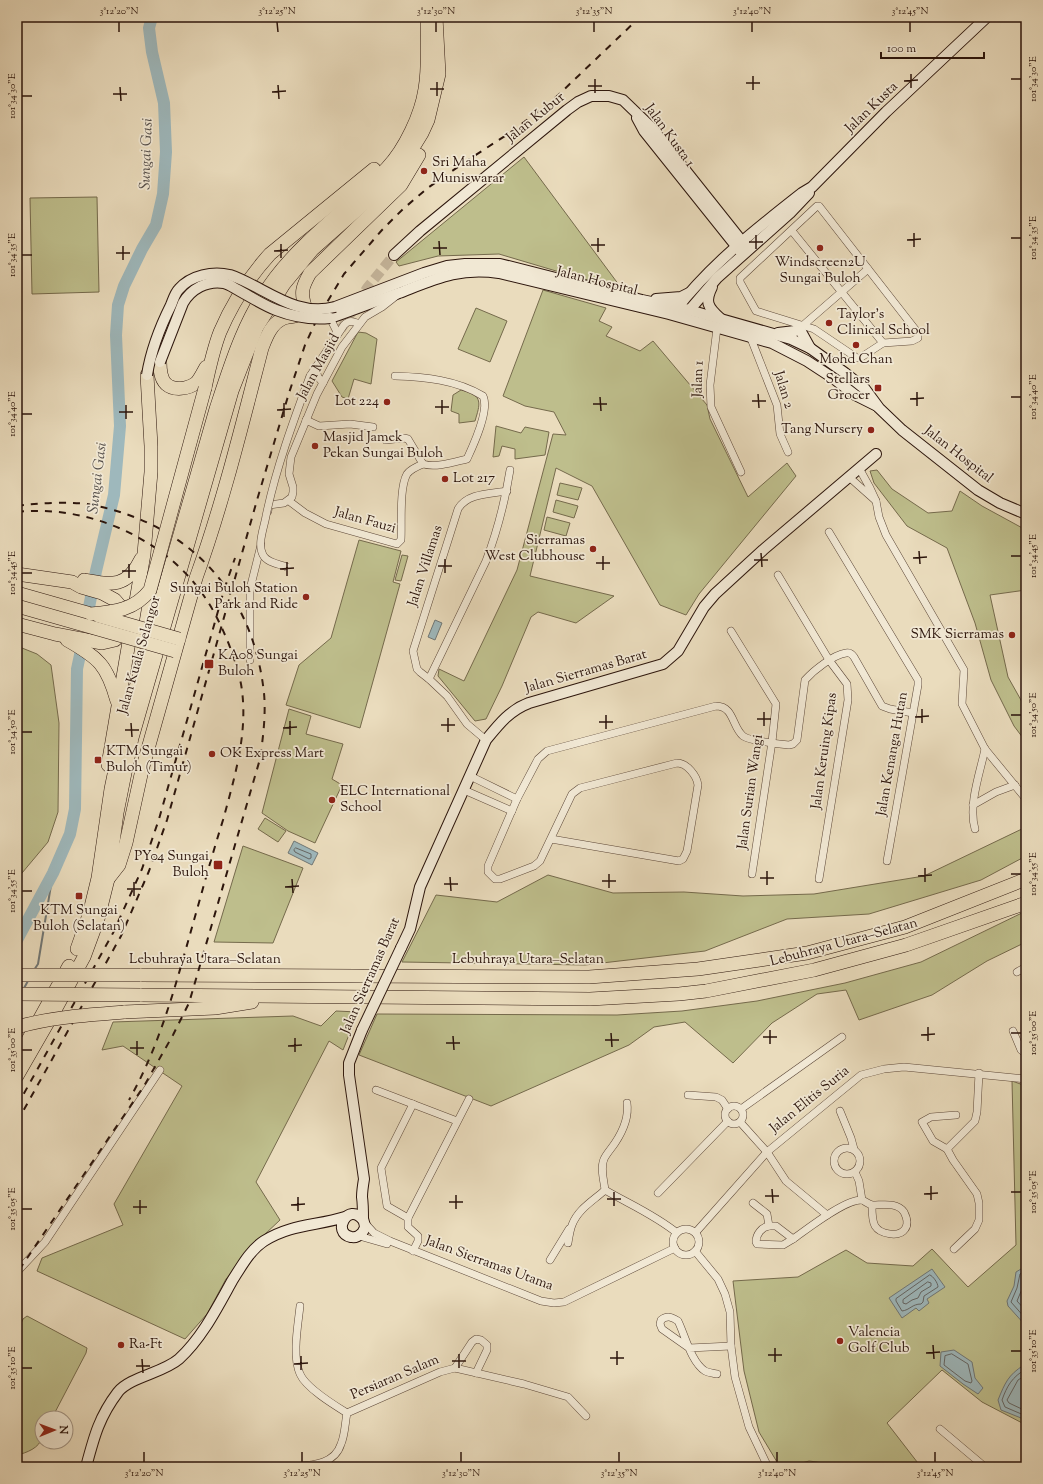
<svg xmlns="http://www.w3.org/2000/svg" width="1043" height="1484" font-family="'Sorts Mill Goudy',serif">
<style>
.green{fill:#bebe8c;stroke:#756a4c}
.water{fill:#9eb8bc;stroke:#707776}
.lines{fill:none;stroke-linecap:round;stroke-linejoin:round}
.shore{stroke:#656664;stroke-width:1}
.stream{stroke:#707776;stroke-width:2}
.river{stroke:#9eb8bc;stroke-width:12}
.secondary-tunnel{stroke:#c4b49a;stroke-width:10;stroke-dasharray:10 5;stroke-linecap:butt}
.street-casing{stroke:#5c4738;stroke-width:8}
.secondary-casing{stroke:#2c150c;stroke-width:12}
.highway-casing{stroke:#2c150c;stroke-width:14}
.street{stroke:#f1e8d4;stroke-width:7}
.secondary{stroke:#f1e8d4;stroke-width:10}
.highway{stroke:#eadcbd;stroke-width:13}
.rail{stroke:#2c150c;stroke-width:2;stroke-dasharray:7 7;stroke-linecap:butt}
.street-bridge-casing{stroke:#5c4738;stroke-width:8;stroke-linecap:butt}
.secondary-bridge-casing{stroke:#2c150c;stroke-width:12;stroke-linecap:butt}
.highway-bridge-casing{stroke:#2c150c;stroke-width:14;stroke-linecap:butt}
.street-bridge{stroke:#f1e8d4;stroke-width:7}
.secondary-bridge{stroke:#f1e8d4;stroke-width:10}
.highway-bridge{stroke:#eadcbd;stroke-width:13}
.ticks{fill:none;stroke:#2c150c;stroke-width:1.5}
.poi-dot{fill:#8f2418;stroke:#f1e8d4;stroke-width:1.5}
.labels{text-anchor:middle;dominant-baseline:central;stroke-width:3.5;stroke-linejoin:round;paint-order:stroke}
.street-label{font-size:14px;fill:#2c150c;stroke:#f1e8d4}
.poi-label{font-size:14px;fill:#2c150c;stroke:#f1e8d4;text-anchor:start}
.water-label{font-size:15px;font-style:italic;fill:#544e4a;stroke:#f1e8d4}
.neatline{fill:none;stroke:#2c150c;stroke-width:1.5}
.ticks-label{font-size:10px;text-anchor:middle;fill:#2c150c}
</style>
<rect width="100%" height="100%" fill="#eadcbd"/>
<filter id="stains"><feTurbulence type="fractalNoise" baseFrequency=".005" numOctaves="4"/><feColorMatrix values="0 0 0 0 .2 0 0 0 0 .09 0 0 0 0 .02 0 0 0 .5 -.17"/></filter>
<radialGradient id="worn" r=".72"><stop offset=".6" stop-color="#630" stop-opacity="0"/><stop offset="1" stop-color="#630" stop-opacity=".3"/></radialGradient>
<g class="green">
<polygon points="524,157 619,285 583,279 499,254 438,256 399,266 396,262"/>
<polygon points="97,197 99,292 32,294 30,198"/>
<polygon points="543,290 606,308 599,321 612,327 606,336 640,351 653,341 707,405 710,419 748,497 787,463 796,476 699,594 686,615 660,605 592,486 556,468 530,576 614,596 576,623 538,612 531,617 502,686 486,719 475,721 438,676 439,669 464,681 517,570 553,434 566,435 554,412 525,406 503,396"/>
<polygon points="476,308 507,321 490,362 458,349"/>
<polygon points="358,332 366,333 377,339 371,384 354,379 348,399 342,397 332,381"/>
<path d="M461 390C484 395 480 404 475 421L459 423V414L451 411 453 395Z"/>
<polygon points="496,426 521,433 525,427 549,432 545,455 515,459 515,449 502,446 499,456 493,457"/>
<polygon points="877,470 892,489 928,513 952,511 960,491 982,506 1026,530 1026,590 990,595 1008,677 1026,709 1026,742 1014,726 991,680 975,623 947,548 907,526 874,483 870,471"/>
<polygon points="560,483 582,488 578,500 557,495"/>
<polygon points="556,500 578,506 574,518 553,512"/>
<polygon points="547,517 570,523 566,536 544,530"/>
<polygon points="359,540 401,551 393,582 400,584 360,728 286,705 299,665 331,638"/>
<polygon points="402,555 408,556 401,581 395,580"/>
<polygon points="17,646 37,654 51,665 59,723 58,812 48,842 17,879"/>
<polygon points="289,709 311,716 306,734 343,744 332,779 342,785 315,843 288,831 262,813"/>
<polygon points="265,818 286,831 278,842 258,829"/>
<polygon points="1026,827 1026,856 981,880 869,914 787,919 705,951 585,965 402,962 436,895 497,902 548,875 613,893 684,892 743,896 814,894 924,876"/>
<polygon points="243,846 303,868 273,943 214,942"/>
<polygon points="1026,911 1026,942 987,961 932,995 859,1020 846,990 817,994 772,1023 733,1063 685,1022 654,1027 629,1045 491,1106 359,1055 377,1014 617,1015 682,1011 757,1001 845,983 921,962"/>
<polygon points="336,1011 358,1012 343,1050 329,1041 256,1182 280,1220 263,1236 226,1279 207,1314 185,1339 37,1271 42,1258 123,1225 114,1204 182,1086 123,1046 102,1050 113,1022 293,1016 321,1026"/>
<polygon points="1012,1081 1026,1086 1026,1425 982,1402 942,1370 887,1423 921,1467 855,1467 809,1461 788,1467 780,1467 759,1432 744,1371 733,1281 798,1277 846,1250 867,1263 913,1266 932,1249 968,1287 1016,1245"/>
<path d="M27 1316 87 1348 86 1353 52 1418H42C42 1424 43 1431 42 1437 40 1448 26 1453 17 1455V1332L23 1319Z"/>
</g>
<g class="water">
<polygon points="435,620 442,623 435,640 428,637"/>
<polygon points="294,841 318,853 312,865 288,853"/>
<polygon points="1026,1266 1026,1326 1008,1306 1007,1301 1014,1286 1016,1272"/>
<polygon points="932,1269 945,1287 927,1299 929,1303 919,1311 916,1308 902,1318 889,1298"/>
<polygon points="954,1350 972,1362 975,1378 983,1388 978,1394 963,1384 940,1366 941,1352"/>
<path d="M1024 1365H1026V1420L1001 1410 998 1400C1005 1383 1008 1375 1024 1365Z"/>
</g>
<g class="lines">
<g class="shore">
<polygon points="296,848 311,854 311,858 309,859 295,852 294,850"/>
<polyline points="1026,1270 1020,1274 1017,1288 1011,1302 1026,1319"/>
<path d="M930 1275C933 1276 938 1283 938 1287L924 1296 923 1302 921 1304C912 1304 910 1310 902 1311L896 1301V1299Z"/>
<polyline points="1026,1276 1024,1278 1022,1289 1017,1301 1026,1311"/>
<polygon points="928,1282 931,1283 931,1286 921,1292 918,1298 912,1300 906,1304 903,1303 903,1300"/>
<polygon points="952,1354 968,1364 972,1381 971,1383 965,1381 944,1365 945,1356"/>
<path d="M1026 1369C1012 1377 1007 1386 1002 1400L1005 1407 1026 1416"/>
<polyline points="1026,1375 1018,1380 1007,1400 1009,1403 1026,1411"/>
</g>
<g class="stream">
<polyline points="34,970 38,964 53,873"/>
<polyline points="23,990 29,979"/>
</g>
<g class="river">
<polyline points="86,623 96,571 114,495 120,426 116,335 118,305 124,286 142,249 156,225 163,194 166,152 164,103 152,52 149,28 152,17"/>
<polyline points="17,940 53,873 70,834 75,809 77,669 83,641"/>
</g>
<polyline class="secondary-tunnel" points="341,329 367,288 394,255"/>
<defs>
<g id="street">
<polygon points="817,206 819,206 918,333 918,338 912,341 883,343 860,358 857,358 814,329 756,311 740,282 740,278"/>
<polyline points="792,231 883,343"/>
<polyline points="330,318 336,330 337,335"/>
<polyline points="717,328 710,385 711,407 741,472"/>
<polyline points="800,328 868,269"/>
<polyline points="750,336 777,405 780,434 788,452"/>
<polyline points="315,367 318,377 323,383"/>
<path d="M310 376 344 325C349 320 353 321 359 324"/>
<polyline points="306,420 319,426 350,424 373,427"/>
<path d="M386 440 404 438 408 439 423 464C436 468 454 462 467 459 473 446 490 410 483 396 457 380 425 377 395 376"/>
<polyline points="849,477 876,501 870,488 859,468"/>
<path d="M289 501 305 513 326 524 397 544 401 540C402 524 399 488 407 474 410 470 418 466 423 464"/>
<polyline points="876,501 879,517 886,535 964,670 962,704 985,749 1026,799"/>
<polyline points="268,511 269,505 284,503 292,497 293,492 293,487 289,474 291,457 317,394 342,347 365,317 382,307 396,296"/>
<polyline points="829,532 918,680 918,685 887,861"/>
<polyline points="778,575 829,660 847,684 848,700 819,879"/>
<polyline points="731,631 776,704 772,742 752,874"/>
<polyline points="250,660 250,589 261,545"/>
<path d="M429 679 486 561C497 532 505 501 510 470"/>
<path d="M486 740 467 724 447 696 429 679 420 672 417 669 413 651 458 509C467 493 490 494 507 491"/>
<polyline points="470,776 517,799"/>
<polyline points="464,790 512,811"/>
<polyline points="973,805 996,792 1015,785"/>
<path d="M975 829C968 805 980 773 985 749"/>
<path d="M551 839 679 861 683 859 687 851 698 785C697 776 687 763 677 763L580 788 572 794 540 861 534 866 500 879H495L488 872V866L517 799 538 759 547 751 716 706C734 706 732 727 743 736 749 741 780 744 789 745L793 744 797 740 805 680C814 670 833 655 846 653 850 652 852 654 854 657L882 706 890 709 913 713"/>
<polyline points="1017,972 1026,967"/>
<polyline points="1013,1031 1021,1050 1026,1054"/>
<polyline points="376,1090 457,1121"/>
<polyline points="688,1095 716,1097 722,1100 728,1109"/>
<circle cx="734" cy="1115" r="9"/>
<polyline points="741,1109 842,1037"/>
<polyline points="840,1111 851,1138 854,1149"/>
<polyline points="740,1122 767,1152 786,1181 827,1215"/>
<circle cx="847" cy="1161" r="13"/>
<polyline points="947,1149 975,1121 977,1112 979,1073"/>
<polyline points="855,1172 859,1181 862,1200"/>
<path d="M605 1190C629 1204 655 1215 677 1233"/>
<polyline points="658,1193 728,1121"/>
<polyline points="753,1203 767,1214 769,1226"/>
<polyline points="408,1218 387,1206 381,1168 413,1104"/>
<polyline points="365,1223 374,1233 390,1241 541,1301 554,1303 564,1302 675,1248"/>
<path d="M769 1226H776L793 1239 783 1245 757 1244 756 1242C756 1234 762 1227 769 1226Z"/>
<circle cx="686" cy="1242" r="13"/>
<polyline points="696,1232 767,1152 861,1075 884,1069 904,1067 1026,1079"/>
<polyline points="359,1236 387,1244"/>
<path d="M793 1239C806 1230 845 1199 862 1200 865 1201 869 1205 873 1205 883 1205 897 1202 904 1212 907 1218 909 1224 905 1229 899 1238 880 1234 875 1226 872 1221 872 1212 872 1205"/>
<path d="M568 1243C569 1237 570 1230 572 1225 578 1209 593 1201 605 1190 604 1181 600 1168 604 1159 607 1153 611 1149 615 1143 623 1131 629 1117 627 1103"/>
<polyline points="954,1249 975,1229 979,1220 979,1203 977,1194 953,1160 947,1149 933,1141 922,1122 931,1117 956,1115"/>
<polyline points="413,1251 418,1241 418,1236 408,1227 408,1218 469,1099"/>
<polyline points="695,1251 718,1279 725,1294 730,1312 731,1346 735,1377 749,1427 768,1467"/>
<polyline points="550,1260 569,1229"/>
<polyline points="17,1272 45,1242 160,1070"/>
<path d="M300 1306C298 1325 292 1356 300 1374 306 1388 334 1405 347 1413"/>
<polyline points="455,1368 472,1342 476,1339 481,1340 487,1345 487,1350 476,1373"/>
<path d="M717 1374C713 1373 709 1373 705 1371 691 1362 685 1335 678 1321 672 1317 667 1315 661 1320L660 1324 662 1329 689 1348 731 1346"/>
<polyline points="347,1413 440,1372 455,1368 524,1384 568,1397 586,1416"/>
<polyline points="940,1429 985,1467"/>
<path d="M288 1467C306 1465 334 1467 341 1444 345 1435 345 1423 347 1413"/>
</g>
<g id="secondary">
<polyline points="637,118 644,131 740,251"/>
<polyline points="394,255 420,231 567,110 578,102 591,96 609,96 623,100 651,127 748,249"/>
<path d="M712 287C705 301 707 307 720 318"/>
<polyline points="656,299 681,297 689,293"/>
<polyline points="335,307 424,273 447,266 465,264 500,264 642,300 689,310 791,339 810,348 845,373 865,389 879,408 902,430 978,490 1000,503 1026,514"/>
<path d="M674 312C710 265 756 229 802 193L812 187 886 112 987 17"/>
<polyline points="687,313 717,278 790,213 809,193"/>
<path d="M330 318C353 310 376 301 399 293 435 279 459 267 499 273L669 314 772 343 807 361 833 378 855 395 877 406"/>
<polyline points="778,333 795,331 799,328 810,348"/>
<path d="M401 948 410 929 420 887 486 740C499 724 510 710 529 703L663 664 678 651 704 607 715 594 763 550 876 454"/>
<path d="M362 1030 349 1063V1075L364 1179C363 1185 362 1191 362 1197 363 1204 363 1212 363 1219 364 1222 365 1224 365 1228 364 1229 363 1232 362 1233 359 1236 355 1238 351 1237 331 1233 348 1201 363 1220"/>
<path d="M86 1467C94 1437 99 1417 118 1392 130 1377 163 1373 179 1359 202 1338 217 1308 232 1281 241 1267 250 1250 264 1241 291 1224 316 1226 345 1217"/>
</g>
<g id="highway">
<path d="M306 309C300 293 302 287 310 273L401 185 419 155"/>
<path d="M160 362C160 369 160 378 166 384 174 391 188 389 196 383 200 379 203 372 206 367"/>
<path d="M205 388C209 369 213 350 220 332 232 304 249 277 270 254L374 169"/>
<polyline points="17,574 72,582 81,587 102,593 115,600 121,607 126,620 123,632 115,640 102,643 55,634 17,624"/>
<path d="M84 580C112 585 127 588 141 559"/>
<polyline points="17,593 91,614"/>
<path d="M67 640C99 658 107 665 117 701"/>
<polyline points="108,765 144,554 151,472 151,446 147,375"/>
<path d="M108 879 119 865 126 843 142 770 196 578C223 503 242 425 262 348 266 338 271 324 282 319 285 317 291 317 295 316"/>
<path d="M77 949 89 915 98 878 111 789 122 736 216 409C231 363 245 317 275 278 307 236 352 206 387 168 405 149 421 115 425 89 429 66 427 41 427 17"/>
<polyline points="140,975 589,977 698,969 807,953 905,927 1026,879"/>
<polyline points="140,995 590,999 679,994 706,991 814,970 906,945 1026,903"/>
<polyline points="124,1012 215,1008 252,1002"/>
<polyline points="23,1049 69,966"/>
<polyline points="17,1076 55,1010 84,957 98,919 108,879 117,813 132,738 232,391 257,327 284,284 312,250 383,187 398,172 422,133 428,120 439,74 436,17"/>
</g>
</defs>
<use href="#street" class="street-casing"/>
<use href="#secondary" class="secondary-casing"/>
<use href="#highway" class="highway-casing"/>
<use href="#street" class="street"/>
<use href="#secondary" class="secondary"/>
<use href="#highway" class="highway"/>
<g class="rail">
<path d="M17 506C36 503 74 501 93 505 191 525 253 593 264 693 266 715 263 738 260 759L189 1003 173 1035 144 1086 17 1273"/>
<path d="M17 512C61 507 109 519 146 542 175 559 199 584 215 614 226 635 236 660 241 684 249 730 235 776 223 820 214 849 206 877 198 906 179 972 163 1040 129 1100"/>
<polyline points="17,1106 113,933 142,869 159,819 224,590 235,558"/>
<polyline points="17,1122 121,936 149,871 167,820 257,500 289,393 305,345 317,319 344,274 382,230 403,209 429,187 468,160 511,132 553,100 640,17"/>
</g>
<defs>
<path id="street-bridge" d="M287 567C280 564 267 563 263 555 257 544 264 528 266 516 276 468 293 422 310 376"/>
<g id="secondary-bridge">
<path d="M160 362 183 303C191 289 207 280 224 283 229 284 234 288 238 290 251 297 263 305 276 310 294 317 310 320 330 318"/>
<path d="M147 375C151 350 160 327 171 305 173 300 175 293 179 289 191 275 213 271 230 275 265 287 295 318 335 307"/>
<polyline points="362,1030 401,948"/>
</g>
<g id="highway-bridge">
<polyline points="17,606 175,651"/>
<path d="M91 614C114 612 135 610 150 590L205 388"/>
<polyline points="99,616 179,639"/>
<polyline points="17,975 140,975"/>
<polyline points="17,994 140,995"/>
<path d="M17 1027C52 1017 88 1015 124 1012"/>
</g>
</defs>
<use href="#street-bridge" class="street-bridge-casing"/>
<use href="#secondary-bridge" class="secondary-bridge-casing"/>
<use href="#highway-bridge" class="highway-bridge-casing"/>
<use href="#street-bridge" class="street-bridge"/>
<use href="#secondary-bridge" class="secondary-bridge"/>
<use href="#highway-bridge" class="highway-bridge"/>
</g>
<path class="ticks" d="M119 22V32M277 22 278 32M436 22V32M594 22V32M752 22V32M910 22V32M911 74V88M753 76V90M595 79V93M1011 79H1021M904 81 918 80M437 82V96M746 83H760M278 85 279 99M588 86H602M120 87 121 101M430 89H444M272 92 286 91M113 94H127M22 96H32M914 233V247M756 235V249M598 238V252M1011 238H1021M907 240 921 239M439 241 440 255M749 242H763M281 244V258M591 245H605M123 246V260M433 248H447M274 251 288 250M116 253H130M22 255H32M917 392V406M758 394 759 408M600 397 601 411M1011 397H1021M910 399 924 398M442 400V414M752 401H766M284 403V417M593 404H607M126 405V419M435 407H449M277 410 291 409M119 412H133M22 414H32M919 551 920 564M761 553 762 567M603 556V570M1011 556H1021M913 558 927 557M445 559V573M754 560H768M287 562V576M596 563H610M129 564V578M438 566H452M280 569 294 568M122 571H136M22 573H32M922 709V723M764 712V726M606 715V729M1011 715H1021M915 717 929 716M448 718V732M757 719H771M290 721V735M599 722H613M131 723 132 737M441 725H455M283 728 297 727M125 730H139M22 732H32M925 868V882M767 871V885M609 874V888M1011 874H1021M918 876 932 875M450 877 451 891M760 878H774M292 879 293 893M602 881H616M134 882V896M444 884H458M285 887 299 886M127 889H141M22 891H32M928 1027V1041M770 1030V1044M611 1033 612 1047M1011 1033H1021M921 1035 935 1034M453 1036 454 1050M763 1037H777M295 1038V1052M605 1040H619M137 1041V1055M446 1043H460M288 1046 302 1045M130 1048H144M22 1050H32M931 1186V1200M772 1189 773 1203M614 1192V1206M1011 1192H1021M924 1194 938 1193M456 1195V1209M765 1196H779M298 1197V1211M607 1199H621M140 1200V1214M449 1202H463M291 1205 305 1204M133 1207H147M22 1209H32M933 1345 934 1359M775 1348V1362M617 1351V1365M1011 1351H1021M926 1353 940 1352M459 1354V1368M768 1355H782M301 1356V1370M610 1358H624M142 1359 143 1373M452 1361H466M294 1364 308 1363M136 1366H150M22 1368H32M144 1452V1462M302 1452V1462M461 1452V1462M619 1452V1462M777 1452V1462M935 1452V1462"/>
<g class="poi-dot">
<circle cx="424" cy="171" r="4"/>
<circle cx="820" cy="248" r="4"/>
<circle cx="829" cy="323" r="4"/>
<circle cx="856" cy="345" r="4"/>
<rect x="874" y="384" width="8" height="8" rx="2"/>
<circle cx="387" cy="402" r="4"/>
<circle cx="871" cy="430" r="4"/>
<circle cx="315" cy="446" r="4"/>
<circle cx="445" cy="479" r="4"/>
<circle cx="593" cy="549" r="4"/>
<circle cx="306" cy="597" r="4"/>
<circle cx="1012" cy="635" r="4"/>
<rect x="204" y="659" width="10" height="10" rx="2"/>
<circle cx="212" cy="754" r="4"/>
<rect x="94" y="756" width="8" height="8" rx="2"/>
<circle cx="332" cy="800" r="4"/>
<rect x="213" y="860" width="10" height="10" rx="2"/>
<rect x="75" y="892" width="8" height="8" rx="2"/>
<circle cx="840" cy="1341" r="4"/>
<circle cx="121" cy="1345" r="4"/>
</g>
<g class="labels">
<g class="street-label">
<text transform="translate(872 108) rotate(-44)">Jalan Kusta</text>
<text transform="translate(536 118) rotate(-39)">Jalan Kubur</text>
<text transform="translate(669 136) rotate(54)">Jalan Kusta 1</text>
<text transform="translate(597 282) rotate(14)">Jalan Hospital</text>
<text transform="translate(319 367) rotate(-61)">Jalan Masjid</text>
<text transform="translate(699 379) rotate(-88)">Jalan 1</text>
<text transform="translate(783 390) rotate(73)">Jalan 2</text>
<text transform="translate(958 455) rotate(38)">Jalan Hospital</text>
<text transform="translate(365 521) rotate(16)">Jalan Fauzi</text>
<text transform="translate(426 566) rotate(-72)">Jalan Villamas</text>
<text transform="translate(140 655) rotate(-74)">Jalan Kuala Selangor</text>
<text transform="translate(586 672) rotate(-16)">Jalan Sierramas Barat</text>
<text transform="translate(825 751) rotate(-82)">Jalan Keruing Kipas</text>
<text transform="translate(893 754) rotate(-80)">Jalan Kenanga Hutan</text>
<text transform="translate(751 792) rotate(-82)">Jalan Surian Wangi</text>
<text transform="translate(844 943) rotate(-15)">Lebuhraya Utara–Selatan</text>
<text x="205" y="960">Lebuhraya Utara–Selatan</text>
<text x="528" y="960">Lebuhraya Utara–Selatan</text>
<text transform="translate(371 976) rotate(-66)">Jalan Sierramas Barat</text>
<text transform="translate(810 1100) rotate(-39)">Jalan Elitis Suria</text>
<text transform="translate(489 1264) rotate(20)">Jalan Sierramas Utama</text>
<text transform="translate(395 1378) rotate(-23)">Persiaran Salam</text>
</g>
<g class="poi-label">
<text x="432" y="163">Sri Maha<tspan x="432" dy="16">Muniswarar</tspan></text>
<text x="820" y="263" text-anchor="middle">Windscreen2U<tspan x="820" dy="16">Sungai Buloh</tspan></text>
<text x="837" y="315">Taylor’s<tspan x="837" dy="16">Clinical School</tspan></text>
<text x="856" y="360" text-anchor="middle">Mohd Chan</text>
<text x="870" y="380" text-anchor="end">Stellars<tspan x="870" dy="16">Grocer</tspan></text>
<text x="379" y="402" text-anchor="end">Lot 224</text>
<text x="863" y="430" text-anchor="end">Tang Nursery</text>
<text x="323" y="438">Masjid Jamek<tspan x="323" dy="16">Pekan Sungai Buloh</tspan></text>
<text x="453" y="479">Lot 217</text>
<text x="585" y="541" text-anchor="end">Sierramas<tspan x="585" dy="16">West Clubhouse</tspan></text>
<text x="298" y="589" text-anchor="end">Sungai Buloh Station<tspan x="298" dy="16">Park and Ride</tspan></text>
<text x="1004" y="635" text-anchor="end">SMK Sierramas</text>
<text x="218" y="656">KA08 Sungai<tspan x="218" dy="16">Buloh</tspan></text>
<text x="106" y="752">KTM Sungai<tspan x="106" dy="16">Buloh (Timur)</tspan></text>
<text x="220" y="754">OK Express Mart</text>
<text x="340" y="792">ELC International<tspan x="340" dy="16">School</tspan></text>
<text x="209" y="857" text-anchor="end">PY04 Sungai<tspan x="209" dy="16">Buloh</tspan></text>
<text x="79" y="911" text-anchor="middle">KTM Sungai<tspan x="79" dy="16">Buloh (Selatan)</tspan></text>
<text x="848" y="1333">Valencia<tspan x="848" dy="16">Golf Club</tspan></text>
<text x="129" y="1345">Ra-Ft</text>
</g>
<g class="water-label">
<text transform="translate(147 154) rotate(-88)">Sungai Gasi</text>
<text transform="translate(98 478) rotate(-83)">Sungai Gasi</text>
</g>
</g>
<rect width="1043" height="1484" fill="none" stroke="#eadcbd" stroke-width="44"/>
<g transform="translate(54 1430) rotate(89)"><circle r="19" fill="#f1e8d4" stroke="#a29484"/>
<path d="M0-3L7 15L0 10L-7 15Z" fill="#8f2418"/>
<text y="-6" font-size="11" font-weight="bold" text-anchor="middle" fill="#2c150c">N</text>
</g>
<path d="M881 52v6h103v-6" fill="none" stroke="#2c150c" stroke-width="2"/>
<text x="887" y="52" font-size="12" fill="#2c150c" stroke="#f1e8d4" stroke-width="3" paint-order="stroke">100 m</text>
<rect x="22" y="22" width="999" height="1440" class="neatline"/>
<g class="ticks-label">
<text x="119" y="14">3°12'20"N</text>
<text x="277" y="14">3°12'25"N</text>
<text x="436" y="14">3°12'30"N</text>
<text x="594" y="14">3°12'35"N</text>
<text x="752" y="14">3°12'40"N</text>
<text x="910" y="14">3°12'45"N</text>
<text transform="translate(1032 79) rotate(-90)" y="4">101°34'30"E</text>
<text transform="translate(11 96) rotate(-90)" y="4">101°34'30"E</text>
<text transform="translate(1032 238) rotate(-90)" y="4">101°34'35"E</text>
<text transform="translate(11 255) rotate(-90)" y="4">101°34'35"E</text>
<text transform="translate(1032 397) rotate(-90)" y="4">101°34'40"E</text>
<text transform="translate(11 414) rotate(-90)" y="4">101°34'40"E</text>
<text transform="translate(1032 556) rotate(-90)" y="4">101°34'45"E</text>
<text transform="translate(11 573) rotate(-90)" y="4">101°34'45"E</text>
<text transform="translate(1032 715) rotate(-90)" y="4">101°34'50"E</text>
<text transform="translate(11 732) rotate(-90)" y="4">101°34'50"E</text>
<text transform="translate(1032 874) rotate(-90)" y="4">101°34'55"E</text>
<text transform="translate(11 891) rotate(-90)" y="4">101°34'55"E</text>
<text transform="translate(1032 1033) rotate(-90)" y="4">101°35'00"E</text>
<text transform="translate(11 1050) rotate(-90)" y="4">101°35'00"E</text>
<text transform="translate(1032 1192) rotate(-90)" y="4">101°35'05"E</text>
<text transform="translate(11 1209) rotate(-90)" y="4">101°35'05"E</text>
<text transform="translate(1032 1351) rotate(-90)" y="4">101°35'10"E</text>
<text transform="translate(11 1368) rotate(-90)" y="4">101°35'10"E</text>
<text x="144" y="1476">3°12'20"N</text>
<text x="302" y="1476">3°12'25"N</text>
<text x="461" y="1476">3°12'30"N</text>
<text x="619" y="1476">3°12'35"N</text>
<text x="777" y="1476">3°12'40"N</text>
<text x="935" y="1476">3°12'45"N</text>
</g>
<rect width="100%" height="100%" filter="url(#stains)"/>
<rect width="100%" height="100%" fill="url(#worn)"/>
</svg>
